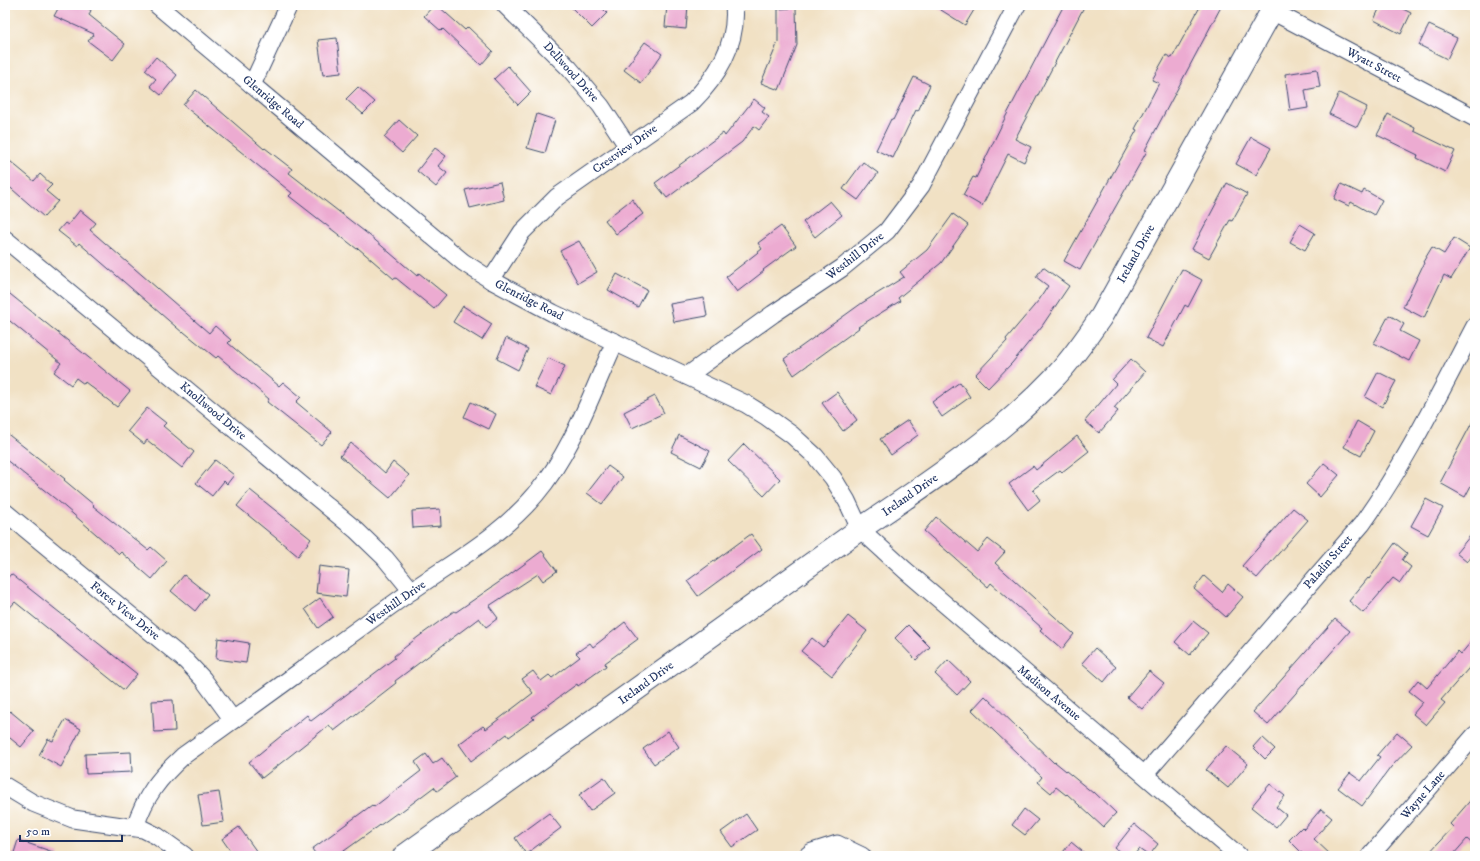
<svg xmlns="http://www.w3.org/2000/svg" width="1480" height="861" font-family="'IM FELL DW Pica',serif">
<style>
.building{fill:#ecabd1}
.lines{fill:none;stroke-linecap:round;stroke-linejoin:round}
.minor-casing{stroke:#3b4a6d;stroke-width:19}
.major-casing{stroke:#3b4a6d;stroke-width:24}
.minor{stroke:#fff;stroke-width:17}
.major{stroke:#fff;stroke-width:22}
.labels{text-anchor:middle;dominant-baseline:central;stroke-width:4;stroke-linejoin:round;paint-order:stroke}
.street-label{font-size:12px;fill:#1b2f5e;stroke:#fff}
</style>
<rect width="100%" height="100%" fill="#fff"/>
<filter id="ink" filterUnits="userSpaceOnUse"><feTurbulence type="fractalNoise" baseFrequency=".025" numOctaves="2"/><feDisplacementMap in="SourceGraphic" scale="8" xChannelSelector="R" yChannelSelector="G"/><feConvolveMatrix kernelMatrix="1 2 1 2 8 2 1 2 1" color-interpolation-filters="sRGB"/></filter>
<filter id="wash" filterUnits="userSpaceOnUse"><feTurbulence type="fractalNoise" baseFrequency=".012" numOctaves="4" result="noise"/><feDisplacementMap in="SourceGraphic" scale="16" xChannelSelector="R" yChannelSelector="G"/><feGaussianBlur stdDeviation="0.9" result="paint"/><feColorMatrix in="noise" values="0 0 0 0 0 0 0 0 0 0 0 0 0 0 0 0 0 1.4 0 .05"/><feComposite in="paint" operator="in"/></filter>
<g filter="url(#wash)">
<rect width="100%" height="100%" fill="#f1e1c4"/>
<g id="blocks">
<g class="building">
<polygon points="60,5 80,5 91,10 89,15 125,44 113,60 88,41 94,34 54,16"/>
<polygon points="434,5 437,5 465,30 468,27 493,51 481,65 443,29 441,31 424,16"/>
<polygon points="569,5 599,5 607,13 592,28"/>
<polygon points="667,5 688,5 686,29 665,27"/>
<polygon points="933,5 977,5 965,25"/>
<polygon points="1064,5 1085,5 1015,139 1031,147 1024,162 1008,154 982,206 963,195 973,177 976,178 1005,118"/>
<polygon points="1201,5 1222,5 1145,150 1147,151 1080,270 1064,261 1137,130 1135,129 1159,83 1152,80 1166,55 1172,58"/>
<polygon points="1381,5 1395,5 1411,13 1401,34 1374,20"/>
<polygon points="796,8 797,45 779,90 761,83 778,42 778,9"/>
<polygon points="1429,25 1457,38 1447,59 1419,45"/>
<polygon points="337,38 341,73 323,75 318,40"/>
<polygon points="645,42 662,54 641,83 624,70"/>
<polygon points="156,57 177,75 161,95 150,86 156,79 145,70"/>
<polygon points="508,66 531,92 518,105 494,79"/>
<polygon points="1317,69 1320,87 1305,90 1308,108 1290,111 1285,74"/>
<polygon points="914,77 930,85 918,111 916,110 893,158 876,150 891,119 893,120"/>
<polygon points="358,87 375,102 363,114 346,99"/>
<polygon points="196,90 264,149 265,148 292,169 289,173 369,235 417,276 419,273 446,295 434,309 396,278 394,279 358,248 357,249 289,196 292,193 183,105"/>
<polygon points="1339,93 1367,107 1357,127 1329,114"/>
<polygon points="754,99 765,108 762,112 769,117 759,130 754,126 742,142 667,198 655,183 723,133 725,136"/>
<polygon points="537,114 555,120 545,153 527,148"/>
<polygon points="1388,114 1415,128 1414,131 1455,151 1445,172 1417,158 1418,155 1377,135"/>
<polygon points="399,120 417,136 402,153 384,137"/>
<polygon points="1251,137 1271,148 1256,175 1236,164"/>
<polygon points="435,148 446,156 438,166 447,173 436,187 417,171"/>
<polygon points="5,157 34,181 40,174 52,185 46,191 58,201 44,217 5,183"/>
<polygon points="863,162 878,173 858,200 843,189"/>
<polygon points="500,182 504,200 470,208 465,190"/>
<polygon points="1227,183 1247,194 1232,221 1230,220 1209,258 1192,249"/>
<polygon points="1341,184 1362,194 1364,190 1382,200 1374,215 1351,202 1349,206 1334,199"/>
<polygon points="632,199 643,214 616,234 605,220"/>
<polygon points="830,201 842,215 815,237 803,222"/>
<polygon points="80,210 96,223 90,230 209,333 215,326 231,340 228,343 279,386 283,382 301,397 296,402 332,432 321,445 267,402 269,399 218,356 216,358 184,332 183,333 79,243 77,246 58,231 65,223 68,225"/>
<polygon points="953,214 968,225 941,263 898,298 900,301 858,327 859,328 794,375 784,359 862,303 904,277 900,272 927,250"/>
<polygon points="1300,224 1315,233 1305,250 1290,242"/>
<polygon points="781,226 796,246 763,270 764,271 737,292 726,277 762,249 758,243"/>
<polygon points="1454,238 1470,248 1451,279 1444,275 1424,318 1403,307 1424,263 1423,262 1432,247 1444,254"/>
<polygon points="579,241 597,272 578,283 560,251"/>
<polygon points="1043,267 1069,286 1042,326 1012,363 988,388 975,375 1007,341 1006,339 1039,300 1048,286 1036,277"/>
<polygon points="1182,269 1202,280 1188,307 1185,305 1163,347 1146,338"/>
<polygon points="617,274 647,290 638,307 608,290"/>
<polygon points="5,290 130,391 117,407 85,382 84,384 76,378 71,385 54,372 61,363 5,317"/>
<polygon points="704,298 707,316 674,322 670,304"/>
<polygon points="463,306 492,324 482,340 453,322"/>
<polygon points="1389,315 1404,324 1400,331 1419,341 1409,361 1374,343"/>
<polygon points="506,338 528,349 518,370 497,359"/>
<polygon points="548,358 565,366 551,395 534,387"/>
<polygon points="1131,359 1145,372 1114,408 1118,411 1099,433 1085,421 1116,384 1112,380"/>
<polygon points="1378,372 1396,381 1382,407 1365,397"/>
<polygon points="960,382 970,397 942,417 932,402"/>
<polygon points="837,392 857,420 843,431 822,403"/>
<polygon points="655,396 664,413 632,428 624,412"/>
<polygon points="471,402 496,414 489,429 464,417"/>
<polygon points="147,408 166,423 163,426 194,452 182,468 147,440 144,444 128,431"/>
<polygon points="1475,417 1475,478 1465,497 1440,483"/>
<polygon points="908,420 918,435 891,455 880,439"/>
<polygon points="1357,421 1374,431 1361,456 1344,447"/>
<polygon points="5,432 65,479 64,480 94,505 93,506 148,550 151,547 167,561 152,579 121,552 119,554 58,501 5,459"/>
<polygon points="679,435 710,451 701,467 671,452"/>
<polygon points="1077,436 1089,451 1062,472 1060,470 1033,490 1040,500 1028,510 1009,484 1033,466 1036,470"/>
<polygon points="351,443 385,473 393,462 409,475 390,498 340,456"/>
<polygon points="744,444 780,479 764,496 728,461"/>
<polygon points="215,460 234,475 227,484 224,481 212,496 196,483"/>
<polygon points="1324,463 1339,475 1320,497 1306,484"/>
<polygon points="608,466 623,477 602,504 587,493"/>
<polygon points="250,490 311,539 298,556 237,506"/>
<polygon points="1426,499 1443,508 1428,535 1411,526"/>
<polygon points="1293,508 1308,520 1257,578 1242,566"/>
<polygon points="440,509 441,526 413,528 412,511"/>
<polygon points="936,517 977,552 988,539 1005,552 995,563 1074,634 1062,649 1040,630 1042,628 991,583 988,587 924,531"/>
<polygon points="1475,530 1475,553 1467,562 1456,553"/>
<polygon points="751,534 762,549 698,596 687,581"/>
<polygon points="1395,543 1407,553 1402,560 1411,567 1400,583 1393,578 1363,613 1349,601 1368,578 1369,579"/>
<polygon points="542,551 557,571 543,581 538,574 489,606 498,618 486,627 479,618 395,681 396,683 334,731 329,725 262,778 249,762 307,715 311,721 395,658 394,656 418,637 454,611 456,612 508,576"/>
<polygon points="319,566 349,570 346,597 316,593"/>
<polygon points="11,574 137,674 124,690 15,602 5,613 5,581"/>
<polygon points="184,575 208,594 195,611 171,591"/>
<polygon points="1204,576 1222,592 1228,584 1243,597 1226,617 1194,589"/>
<polygon points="320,598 333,617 318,628 305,609"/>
<polygon points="848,616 867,631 832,676 801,651 812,638 823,647"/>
<polygon points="1335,619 1350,631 1268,725 1253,712"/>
<polygon points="1193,621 1208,633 1190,655 1175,642"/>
<polygon points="625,622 638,639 605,663 606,666 578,686 577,684 532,717 534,719 509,737 507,734 471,761 459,744 483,726 486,729 533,693 522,679 533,671 541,681 549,675 552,678 580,657 576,653 590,643 593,647"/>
<polygon points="908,625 930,647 916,660 895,638"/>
<polygon points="1475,637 1475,661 1441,700 1445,703 1426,725 1413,714 1423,702 1409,691 1418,680 1427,688 1458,651 1461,654"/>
<polygon points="218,638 249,643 246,663 216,659"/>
<polygon points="1095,648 1116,667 1104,682 1082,663"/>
<polygon points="948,660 970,681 957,695 935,674"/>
<polygon points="1149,671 1164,683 1142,709 1127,697"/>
<polygon points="985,696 1054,763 1055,762 1093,793 1094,792 1116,813 1103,827 1067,794 1066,795 1056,787 1051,793 1038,782 1042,777 972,710"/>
<polygon points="173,700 175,731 154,732 152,701"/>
<polygon points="10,711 34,731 21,747 5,734 5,717"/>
<polygon points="65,720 81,729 61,767 39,755 48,739 53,741"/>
<polygon points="668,731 679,747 654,764 643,749"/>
<polygon points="1397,732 1412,745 1391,767 1362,806 1338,788 1350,773 1361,781 1380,757 1377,755"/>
<polygon points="1262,737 1275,749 1265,759 1253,747"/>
<polygon points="1226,746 1248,764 1228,788 1206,770"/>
<polygon points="131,752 132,772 86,774 85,754"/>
<polygon points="426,754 433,764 442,758 456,777 437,791 434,787 398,814 397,813 337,856 317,856 312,849 372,805 374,807 421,771 415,762"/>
<polygon points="604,777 615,793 590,811 579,795"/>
<polygon points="1270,784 1285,796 1276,807 1286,815 1276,827 1251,807"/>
<polygon points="219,792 224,822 203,825 198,795"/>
<polygon points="1475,795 1475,846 1467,839 1452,856 1426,856 1453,827 1450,824"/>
<polygon points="1024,809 1038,820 1025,835 1012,825"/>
<polygon points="1321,809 1332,818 1314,839 1332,856 1305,856 1289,840 1302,827 1304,829"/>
<polygon points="549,813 561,828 526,854 515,838"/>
<polygon points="746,814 757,830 732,847 721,832"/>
<polygon points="1134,824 1158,844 1149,856 1139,849 1133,856 1125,856 1115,848"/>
<polygon points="239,827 257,852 252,856 234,856 222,839"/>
<polygon points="18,840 59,854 58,856 13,856"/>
<polygon points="1071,842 1088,856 1060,856"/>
</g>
</g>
</g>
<g filter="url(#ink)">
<use href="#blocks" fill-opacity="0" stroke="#3b4a6d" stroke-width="1"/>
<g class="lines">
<defs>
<g id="minor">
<polyline points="157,5 463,262 491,280 553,313 746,404 767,417 792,435 815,456 833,478 847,501 860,529 905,570 1239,856"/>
<polyline points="505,5 569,68 601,106 628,147"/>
<polyline points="1272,11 1475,118"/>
<polyline points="252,85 289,5"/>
<polyline points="5,239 356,530 385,558 412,591"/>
<path d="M491 280 522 232 557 197 691 103C717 77 738 44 734 5"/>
<polyline points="687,376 773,314 842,268 887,231 921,186 1017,5"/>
<polyline points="5,512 186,661 203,679 233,720"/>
<path d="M1145 774 1362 524C1407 461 1439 394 1475 326"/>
<polyline points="5,786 33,803 73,819 143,829 157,836 185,856"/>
<path d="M135 827C145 796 159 778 183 756 259 702 334 646 410 592 454 561 501 536 536 494 572 452 592 392 615 342"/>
<polyline points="807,856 812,852 837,844 862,856"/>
<polyline points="1370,856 1475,735"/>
</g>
<path id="major" d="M404 856 860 529C927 484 997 438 1053 379 1072 360 1086 338 1101 317L1275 5"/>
</defs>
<use href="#minor" class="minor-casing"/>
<use href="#major" class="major-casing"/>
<use href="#minor" class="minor"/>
<use href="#major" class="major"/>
</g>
</g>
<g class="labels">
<g class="street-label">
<text transform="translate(1374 65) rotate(28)">Wyatt Street</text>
<text transform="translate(571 72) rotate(48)">Dellwood Drive</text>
<text transform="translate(273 102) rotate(40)">Glenridge Road</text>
<text transform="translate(625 149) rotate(-35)">Crestview Drive</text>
<text transform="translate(1136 254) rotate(-61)">Ireland Drive</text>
<text transform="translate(855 256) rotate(-38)">Westhill Drive</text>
<text transform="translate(529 300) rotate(27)">Glenridge Road</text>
<text transform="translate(213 411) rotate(40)">Knollwood Drive</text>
<text transform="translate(910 495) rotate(-35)">Ireland Drive</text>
<text transform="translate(1328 562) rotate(-49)">Paladin Street</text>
<text transform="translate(396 603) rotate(-35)">Westhill Drive</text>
<text transform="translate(125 611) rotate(39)">Forest View Drive</text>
<text transform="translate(646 683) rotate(-36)">Ireland Drive</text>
<text transform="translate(1049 693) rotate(40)">Madison Avenue</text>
<text transform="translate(1423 795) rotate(-49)">Wayne Lane</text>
</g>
</g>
<rect width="1480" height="861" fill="none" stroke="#fff" stroke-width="20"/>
<path d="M20 835v6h102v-6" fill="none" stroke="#1b2f5e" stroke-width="2"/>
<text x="26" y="835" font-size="12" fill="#1b2f5e" stroke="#ffffff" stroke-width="3" paint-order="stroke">50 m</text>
</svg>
